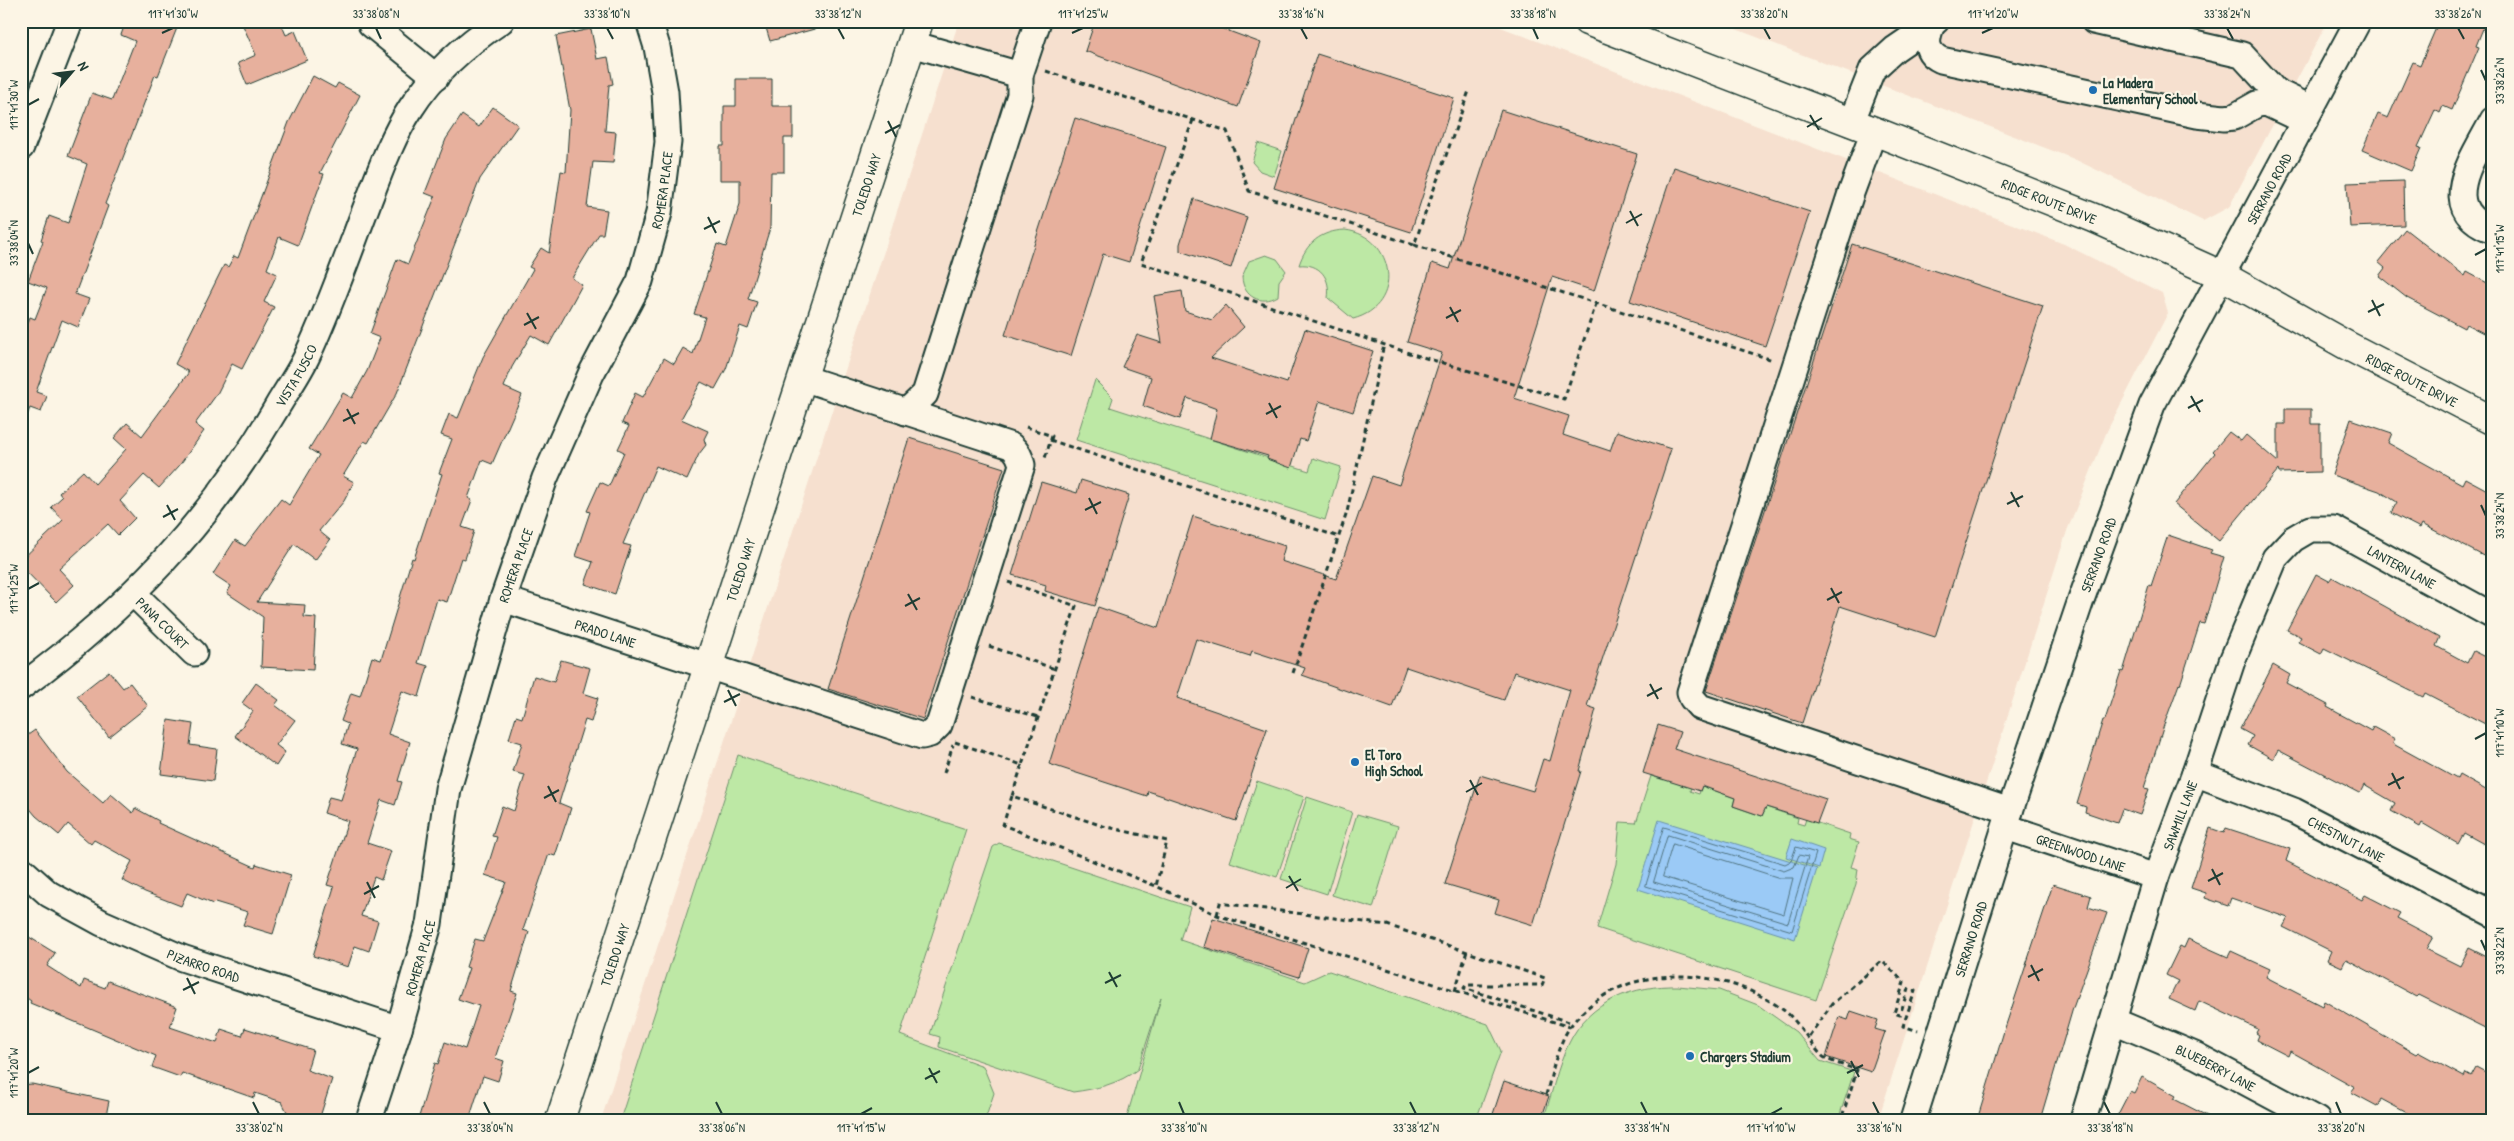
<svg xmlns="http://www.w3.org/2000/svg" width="2514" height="1141" font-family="'Patrick Hand',sans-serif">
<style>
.built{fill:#f6e0cf}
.green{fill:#bde8a5;stroke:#6e926c}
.water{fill:#9bcaf6;stroke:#6992a8}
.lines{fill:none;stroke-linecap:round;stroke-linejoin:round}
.shore{stroke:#517582;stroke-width:1}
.building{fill:#e7b09d;stroke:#1f3d34}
.minor-casing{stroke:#1f3d34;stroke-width:29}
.major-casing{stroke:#1f3d34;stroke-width:31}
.path{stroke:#1f3d34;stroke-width:3;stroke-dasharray:5 4;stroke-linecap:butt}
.minor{stroke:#fcf5e5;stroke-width:25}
.major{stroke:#fcf5e5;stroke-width:28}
.ticks{fill:none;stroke:#1f3d34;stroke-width:2}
.poi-dot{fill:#1f6fb2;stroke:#fcf5e5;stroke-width:2}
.labels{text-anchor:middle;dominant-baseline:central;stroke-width:4.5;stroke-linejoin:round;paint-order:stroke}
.poi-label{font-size:14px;font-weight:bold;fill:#1f3d34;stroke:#fcf5e5;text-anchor:start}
.street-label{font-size:14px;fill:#1f3d34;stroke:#fcf5e5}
.neatline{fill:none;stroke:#1f3d34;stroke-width:2}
.ticks-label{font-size:12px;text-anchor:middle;fill:#1f3d34}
</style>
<rect width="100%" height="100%" fill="#fcf5e5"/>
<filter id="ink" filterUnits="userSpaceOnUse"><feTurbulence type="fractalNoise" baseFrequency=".02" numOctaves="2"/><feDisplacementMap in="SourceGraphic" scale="10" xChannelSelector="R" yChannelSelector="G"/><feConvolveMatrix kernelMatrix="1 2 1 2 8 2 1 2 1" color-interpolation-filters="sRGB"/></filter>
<g filter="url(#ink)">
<g class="built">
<polygon points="959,21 1485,21 2064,244 2162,293 2168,313 2107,431 2067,531 1878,1120 601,1120"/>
<polygon points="1715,21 2328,21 2229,207 2203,221 2074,159"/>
</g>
<g class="green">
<polygon points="1258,143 1282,151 1274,176 1260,171 1252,162"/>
<path d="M1345 230C1396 236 1405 306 1353 319L1328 298C1331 278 1320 263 1299 265 1306 243 1321 231 1345 230Z"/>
<path d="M1266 255 1277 259 1286 271 1279 281 1278 296C1261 306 1243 297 1242 277L1249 261Z"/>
<polygon points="1095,380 1113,398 1110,407 1309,471 1313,458 1341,467 1325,520 1076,440"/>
<polygon points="738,755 966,829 900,1035 983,1066 994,1093 985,1120 620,1120"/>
<polygon points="1666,775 1692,783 1690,791 1699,794 1702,786 1735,798 1733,806 1762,816 1766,807 1798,818 1797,823 1804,825 1806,819 1850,834 1849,839 1859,842 1851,867 1858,869 1856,884 1816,1000 1597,928 1616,864 1620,822 1636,823 1651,776 1664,780"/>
<polygon points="1257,781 1304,797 1277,877 1230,862"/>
<polygon points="1307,797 1352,812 1327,894 1281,879"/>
<polygon points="1357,814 1398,826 1373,908 1332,895"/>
<path d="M999 843 1190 907 1180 940 1305 982 1329 971 1488 1024 1501 1051 1476 1120H1126L1161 998 1138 1069C1119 1084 1096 1089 1073 1092L939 1047 940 1037 930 1034 993 847Z"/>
<path d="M1678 986 1719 990 1758 1005 1796 1032 1820 1061 1854 1072 1838 1120H1543C1552 1095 1557 1067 1569 1043 1589 1001 1634 985 1678 986Z"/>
</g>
<g class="water">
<polygon points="1659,820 1817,869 1795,939 1638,889"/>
<polygon points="1792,839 1824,850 1819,868 1786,857"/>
</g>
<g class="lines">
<g class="shore">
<polygon points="1664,827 1785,864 1791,861 1796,847 1816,853 1792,931 1646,886"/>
<polygon points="1668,835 1784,871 1794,867 1799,855 1808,857 1788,923 1654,882"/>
<polygon points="1673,844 1780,878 1793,878 1784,914 1663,877"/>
</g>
</g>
<g class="building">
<polygon points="126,21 159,21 177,28 158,76 155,75 105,204 108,206 75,294 89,299 78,327 62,320 36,392 47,396 41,412 30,408 23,426 21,426 21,343 30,317 35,319 47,288 28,281 43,241 41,240 49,216 68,223 87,164 68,156 92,93 112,100 135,41 121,35"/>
<polygon points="241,21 280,21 286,35 295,31 307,60 247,85 238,63 256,55"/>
<polygon points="764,21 821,21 822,27 770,41"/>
<polygon points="1095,21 1220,21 1218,27 1261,43 1238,107 1085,51"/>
<polygon points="2439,21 2475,21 2484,26 2476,46 2479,47 2452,110 2443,106 2440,113 2435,110 2418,147 2421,148 2411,171 2362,150 2378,114 2388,118 2413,62 2420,65"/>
<polygon points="591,29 597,59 608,57 613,84 609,85 605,131 616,132 613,163 593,162 587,207 607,210 603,234 599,234 572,278 582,285 549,345 531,335 512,367 504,387 522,395 492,464 482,460 468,498 472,500 462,527 474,531 465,559 461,558 447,602 437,599 418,663 428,666 419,697 402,691 388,734 410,742 398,781 402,782 395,805 381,800 367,843 391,851 381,880 374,877 361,916 378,921 369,951 355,946 348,967 313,956 334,887 327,885 348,821 324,813 329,797 341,800 357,749 342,744 348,724 341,721 351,693 360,696 372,657 381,660 412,558 414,559 442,474 439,473 452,439 441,435 449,414 458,418 483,357 533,269 529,267 541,248 549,253 561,171 566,172 570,110 556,36"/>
<polygon points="1317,54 1454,98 1411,232 1274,188"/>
<polygon points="313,76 335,88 338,83 360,95 320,173 324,174 298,245 279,237 267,269 277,274 264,302 274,307 242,369 232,364 217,394 195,424 204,431 179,466 159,488 144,475 120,501 135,518 118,535 108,524 59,569 74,585 56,602 21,566 21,560 63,520 51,507 62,497 59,493 83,471 95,484 126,449 114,438 127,423 142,436 189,372 175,364 224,265 228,267 234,256 238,258 289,122"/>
<polygon points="736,79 772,79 772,106 793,106 793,138 784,138 784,172 771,172 770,228 748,299 757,302 748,329 740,326 726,369 715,389 701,382 681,419 708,431 704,439 706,445 699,454 687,480 656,466 623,544 631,546 615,594 585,584 593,562 575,556 590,512 587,511 600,482 609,486 624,452 618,449 629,426 622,423 635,393 643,397 664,358 674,364 683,348 693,354 705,317 694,314 717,244 726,247 740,204 740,180 720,180 720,146 724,146 724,106 736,106"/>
<polygon points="493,107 518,125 480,179 397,393 368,443 364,441 343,476 354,482 344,501 319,531 330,540 315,560 294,544 257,602 305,605 304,617 316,618 313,670 261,667 263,617 227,593 231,586 213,574 235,540 245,546 281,499 289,505 319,455 309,449 343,393 352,398 367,371 380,338 370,334 397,259 408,264 435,197 425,193 446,139 462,115 479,127"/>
<polygon points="1501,110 1637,154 1594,291 1552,277 1514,398 1569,416 1563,435 1610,451 1617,431 1671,449 1587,706 1596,709 1579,771 1581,771 1533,925 1495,913 1499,900 1445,884 1480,775 1533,791 1543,759 1550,761 1570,690 1514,672 1504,700 1406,667 1392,707 1302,675 1305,668 1252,651 1250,656 1196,639 1177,698 1267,729 1236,821 1148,791 1147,796 1049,764 1098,607 1158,628 1193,516 1285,546 1281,561 1336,579 1372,476 1399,485 1442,353 1407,342 1432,263 1450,269"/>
<polygon points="1075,118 1166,147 1129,262 1103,254 1071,356 1005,335"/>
<polygon points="1674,167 1810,212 1765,346 1630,301"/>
<polygon points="2403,181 2404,225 2350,227 2347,183"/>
<polygon points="1194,199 1247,217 1231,268 1180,251 1180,244"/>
<polygon points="2405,229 2465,276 2467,272 2493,286 2493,338 2466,324 2464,328 2407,298 2379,276 2385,268 2378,262"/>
<polygon points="1852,244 2043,306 1935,637 1840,606 1802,723 1706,691"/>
<polygon points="1182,291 1185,311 1212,320 1226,305 1244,327 1211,358 1287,383 1305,329 1373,351 1353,412 1319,401 1306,441 1300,439 1291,468 1267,459 1268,456 1210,439 1217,409 1187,398 1180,419 1143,406 1151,377 1122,367 1137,335 1162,343 1154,296"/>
<polygon points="2285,409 2311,409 2311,424 2320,424 2320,472 2279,473 2278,470 2219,541 2174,504 2215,453 2213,451 2229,432 2241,441 2246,435 2278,462 2278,424 2285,424"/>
<polygon points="2351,419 2392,433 2388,443 2462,484 2465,478 2493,493 2493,561 2422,524 2420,528 2391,513 2397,502 2379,491 2332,475"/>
<polygon points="909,438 1004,468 923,719 828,689"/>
<polygon points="1081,480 1129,495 1095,606 1045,591 1046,585 1012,575 1041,482 1077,493"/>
<polygon points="2168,535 2212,550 2210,553 2224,557 2204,624 2200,623 2180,685 2179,684 2164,725 2144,788 2149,789 2140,815 2122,809 2117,823 2085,812 2086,807 2077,804 2103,720 2105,720 2121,671 2123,672 2149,585 2151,586"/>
<polygon points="2316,574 2329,581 2332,577 2440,637 2436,646 2467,663 2473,651 2493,661 2493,728 2425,693 2423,697 2324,648 2321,654 2298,642 2301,637 2287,630"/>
<polygon points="561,660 590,668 583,693 598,698 591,722 585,720 559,803 571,808 555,856 549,854 523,930 529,932 511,991 517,993 495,1058 504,1061 498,1081 483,1076 469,1120 418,1120 435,1063 438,1064 445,1042 465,1049 479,1006 458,999 469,968 466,967 475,939 483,941 506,882 485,875 497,837 492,836 502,806 514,811 525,775 513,772 522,743 509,739 516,716 522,718 534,676 554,682"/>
<polygon points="2273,665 2290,675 2286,683 2328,705 2327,707 2371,731 2373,727 2395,739 2393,742 2395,745 2457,779 2459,775 2493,794 2493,849 2464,833 2458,844 2422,823 2420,827 2391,811 2395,803 2364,785 2360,793 2278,750 2273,759 2248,745 2253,736 2240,729"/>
<polygon points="109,671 123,688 130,683 148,706 109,737 77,696"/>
<polygon points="256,683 279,700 275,705 295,720 276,745 285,752 276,766 235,736 253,711 242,703"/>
<polygon points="168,720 193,724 190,745 217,749 213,781 161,774"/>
<polygon points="1658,725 1680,732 1674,749 1826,799 1817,823 1766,807 1762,816 1733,806 1735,798 1702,786 1700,791 1643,773"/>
<polygon points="35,730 67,772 103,803 111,794 133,813 135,808 159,821 158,823 255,867 256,864 291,875 273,934 243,925 248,912 215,902 213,904 187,893 181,906 145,892 122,880 132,861 94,840 91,844 68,824 59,835 36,816 21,798 21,740"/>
<polygon points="2210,828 2224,833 2226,828 2290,849 2286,861 2362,900 2365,895 2400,913 2397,918 2433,937 2426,949 2460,966 2469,948 2493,960 2493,1032 2419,995 2417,997 2346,959 2342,967 2327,960 2331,951 2283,927 2288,918 2231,898 2228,906 2205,898 2206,893 2191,888"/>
<polygon points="2053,884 2091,896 2088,907 2107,913 2073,1008 2040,1120 1988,1120 1978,1117 2004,1031"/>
<polygon points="1213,918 1308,948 1299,977 1204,947"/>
<polygon points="29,937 55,953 47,966 81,988 84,980 105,988 108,981 177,1007 170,1027 217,1043 221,1029 242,1036 245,1028 313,1050 307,1070 332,1079 319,1120 310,1120 287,1112 282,1102 255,1093 254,1098 182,1073 180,1077 152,1067 156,1056 30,1003 31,1001 21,994 21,950"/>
<polygon points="2188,939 2228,957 2231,951 2270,969 2266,977 2322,1006 2324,1001 2416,1054 2418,1052 2464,1077 2466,1073 2471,1076 2476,1067 2493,1076 2493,1120 2420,1120 2381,1099 2377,1106 2351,1092 2355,1087 2290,1051 2288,1056 2257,1040 2259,1035 2256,1033 2258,1029 2199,1001 2195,1011 2169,999 2178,981 2166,975 2180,946 2184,948"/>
<polygon points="1851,1011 1878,1020 1875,1029 1885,1032 1871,1072 1826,1057 1839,1017 1848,1020"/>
<polygon points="2142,1077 2176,1096 2174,1099 2215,1120 2115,1120 2130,1091 2134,1093"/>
<polygon points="1504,1081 1549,1096 1541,1120 1491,1120"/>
<polygon points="32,1084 109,1101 105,1120 21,1120 21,1085"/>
</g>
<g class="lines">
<defs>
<g id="minor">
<polyline points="2094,21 2242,55 2275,91 2300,103"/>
<polyline points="371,24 436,77"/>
<path d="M1932 24C1926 39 1924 52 1941 60L2197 115 2224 118 2234 117 2257 104 2266 103 2304 121"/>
<polyline points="912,44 1020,75"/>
<path d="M2493 120C2474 157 2434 209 2493 230"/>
<polyline points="1851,123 1872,70 1895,49 1936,21"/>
<polyline points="1874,131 1851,193 1690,692 1692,698 1700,707 2010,811"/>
<polyline points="21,147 70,21"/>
<polyline points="906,412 925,394 1020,95 1020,75 1038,21"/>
<path id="s1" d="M133 593 194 653"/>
<path id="s2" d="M503 599 922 736 930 734 939 725 1022 465C1020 457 1018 452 1011 446L803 378"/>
<path id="s3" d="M21 687C128 608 210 522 277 407 287 390 299 373 307 356 332 303 351 246 372 192 383 163 394 134 411 108 434 72 466 44 501 21"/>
<path id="s4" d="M2195 773 2294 811 2493 914"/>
<path id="s5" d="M2006 827 2156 877"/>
<path id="s6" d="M21 869 49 894 102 923 182 958 399 1029"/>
<path id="s7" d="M2114 1021 2197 1056 2317 1120"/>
<path id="s8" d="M369 1120 399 1029 429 924 448 789 503 599 545 478 591 374 640 281 659 213 668 142 665 92 657 47 649 21"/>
<path id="s9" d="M1913 1120 2010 811 2081 600 2152 405 2358 21"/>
<path id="s10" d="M2083 1120 2156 877 2195 773 2232 661 2275 558 2293 539 2310 529H2334L2493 616"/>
</g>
<g id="major">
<path id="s11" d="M1587 21 1874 131 2094 218 2221 275 2346 345 2493 421"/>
<path id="s12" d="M560 1120 919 21"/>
</g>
</defs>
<use href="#minor" class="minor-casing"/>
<use href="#major" class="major-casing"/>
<g class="path">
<polyline points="1046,71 1227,131 1249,191 1414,245 1469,91"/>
<polyline points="1193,120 1141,263 1409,353 1564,399 1596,304"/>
<polyline points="1414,245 1773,360"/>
<polyline points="1026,427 1052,436 1045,458"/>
<polyline points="1050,440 1339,537"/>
<polyline points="989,646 1055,669"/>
<polyline points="1293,673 1347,512 1384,344"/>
<polyline points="972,697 1038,717"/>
<polyline points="955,742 1022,765 1076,606 1008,582"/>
<polyline points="1022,765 1012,796 1103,826 1167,841 1156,886"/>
<polyline points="944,773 953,745"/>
<polyline points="1012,796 1003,825 1156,886 1217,915 1570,1027"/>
<polyline points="1217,915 1220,903 1387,925 1545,978 1542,985 1466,985 1464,988 1572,1023"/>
<polyline points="1455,991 1467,951"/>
<polyline points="1809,1036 1832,1004 1882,961 1904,982 1894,1013 1900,1015 1908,989 1915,991 1903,1026 1918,1031"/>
<path d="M1546 1095C1552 1073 1558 1042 1572 1024 1623 959 1725 965 1786 1012 1798 1021 1817 1054 1825 1058 1834 1063 1847 1066 1857 1070L1841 1120"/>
</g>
<use href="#minor" class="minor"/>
<use href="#major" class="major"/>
</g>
</g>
<path class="ticks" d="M376 28 381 39M607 28 613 39M838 28 844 39M1301 28 1307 39M1533 28 1538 39M1764 28 1770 39M2227 28 2233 39M2458 28 2464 39M162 33 173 28M1072 33 1083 28M1982 33 1993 28M2481 70 2486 81M28 105 39 99M1810 115 1819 130M888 121 896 137M1807 127 1822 118M885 133 900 125M1630 211 1638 226M708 217 716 233M1626 223 1642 214M704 229 720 221M28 243 33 254M2475 255 2486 249M2372 300 2380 316M1450 307 1458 322M2368 312 2384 304M527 313 536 329M1446 318 1461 310M524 325 539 317M2191 396 2200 412M1269 403 1277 418M2188 408 2203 400M347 409 355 424M1266 414 1281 406M343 421 359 413M2011 492 2019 507M1089 498 1097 514M2007 504 2023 496M167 505 175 520M2481 505 2486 516M1085 510 1101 502M163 517 178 509M1831 588 1839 603M28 589 39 583M908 594 917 610M1827 600 1842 592M905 606 920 598M1650 684 1658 699M728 690 736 706M1647 696 1662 688M724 702 740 694M2475 739 2486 733M2392 773 2400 789M1470 780 1478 795M2388 785 2404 777M548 786 556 802M1466 792 1482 783M544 798 559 790M2212 869 2220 885M1289 876 1298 891M2208 881 2223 873M367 882 375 898M1286 888 1301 879M364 894 379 886M2481 940 2486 951M2031 965 2039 981M1109 972 1117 987M2028 977 2043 969M187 978 195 994M1105 983 1121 975M183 990 199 982M1851 1061 1859 1077M929 1068 937 1083M28 1073 39 1067M1847 1073 1863 1065M925 1079 940 1071M253 1102 259 1114M484 1102 490 1114M716 1102 722 1114M1179 1102 1184 1114M1410 1102 1416 1114M1641 1102 1647 1114M1873 1102 1879 1114M2104 1102 2110 1114M2336 1102 2341 1114M861 1114 872 1108M1771 1114 1782 1108"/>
<g class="poi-dot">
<circle cx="2093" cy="90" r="5"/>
<circle cx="1355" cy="762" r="5"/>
<circle cx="1690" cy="1056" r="5"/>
</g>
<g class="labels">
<g class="poi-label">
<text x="2103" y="82">La Madera<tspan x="2103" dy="16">Elementary School</tspan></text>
<text x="1365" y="754">El Toro<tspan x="1365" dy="16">High School</tspan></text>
<text x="1700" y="1056">Chargers Stadium</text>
</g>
<g class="street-label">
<text stroke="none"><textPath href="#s12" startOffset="984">TOLEDO WAY</textPath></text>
<text stroke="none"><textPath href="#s9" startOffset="1000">SERRANO ROAD</textPath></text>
<text stroke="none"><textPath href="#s8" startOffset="980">ROMERA PLACE</textPath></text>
<text stroke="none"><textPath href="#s11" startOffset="496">RIDGE ROUTE DRIVE</textPath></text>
<text stroke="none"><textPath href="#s3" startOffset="419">VISTA FUSCO</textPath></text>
<text stroke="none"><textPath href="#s11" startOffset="901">RIDGE ROUTE DRIVE</textPath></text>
<text stroke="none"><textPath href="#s9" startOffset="595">SERRANO ROAD</textPath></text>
<text stroke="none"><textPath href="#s8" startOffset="575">ROMERA PLACE</textPath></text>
<text stroke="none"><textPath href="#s10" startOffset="742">LANTERN LANE</textPath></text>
<text stroke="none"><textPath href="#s12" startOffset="579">TOLEDO WAY</textPath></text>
<text stroke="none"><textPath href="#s1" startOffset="42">PANA COURT</textPath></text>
<text stroke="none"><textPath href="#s2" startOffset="108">PRADO LANE</textPath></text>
<text stroke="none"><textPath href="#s10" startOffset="320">SAWMILL LANE</textPath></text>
<text stroke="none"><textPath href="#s4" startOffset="165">CHESTNUT LANE</textPath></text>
<text stroke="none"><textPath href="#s5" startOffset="79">GREENWOOD LANE</textPath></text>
<text stroke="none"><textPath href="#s9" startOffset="190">SERRANO ROAD</textPath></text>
<text stroke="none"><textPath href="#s12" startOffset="174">TOLEDO WAY</textPath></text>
<text stroke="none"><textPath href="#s8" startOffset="170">ROMERA PLACE</textPath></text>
<text stroke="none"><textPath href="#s6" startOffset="208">PIZARRO ROAD</textPath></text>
<text stroke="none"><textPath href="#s7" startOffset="112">BLUEBERRY LANE</textPath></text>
</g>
</g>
<rect width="2514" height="1141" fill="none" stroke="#fcf5e5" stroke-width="55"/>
<g transform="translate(72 72) rotate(62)" stroke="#fcf5e5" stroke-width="4" paint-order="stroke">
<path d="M0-4L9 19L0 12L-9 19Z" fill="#1f3d34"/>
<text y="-8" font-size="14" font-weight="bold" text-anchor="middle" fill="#1f3d34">N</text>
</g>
<rect x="28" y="28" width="2458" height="1086" class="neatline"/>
<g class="ticks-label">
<text x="173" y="18">117°41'30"W</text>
<text x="376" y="18">33°38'08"N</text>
<text x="607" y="18">33°38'10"N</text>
<text x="838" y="18">33°38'12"N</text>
<text x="1083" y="18">117°41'25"W</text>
<text x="1301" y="18">33°38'16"N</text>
<text x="1533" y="18">33°38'18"N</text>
<text x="1764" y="18">33°38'20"N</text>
<text x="1993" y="18">117°41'20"W</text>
<text x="2227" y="18">33°38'24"N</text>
<text x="2458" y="18">33°38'26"N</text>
<text transform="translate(2500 81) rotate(-90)" y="4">33°38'26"N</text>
<text transform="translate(14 105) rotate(-90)" y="4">117°41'30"W</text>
<text transform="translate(14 243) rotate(-90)" y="4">33°38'04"N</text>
<text transform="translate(2500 249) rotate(-90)" y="4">117°41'15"W</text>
<text transform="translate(2500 516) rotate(-90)" y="4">33°38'24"N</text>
<text transform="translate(14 589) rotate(-90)" y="4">117°41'25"W</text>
<text transform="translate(2500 733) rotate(-90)" y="4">117°41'10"W</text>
<text transform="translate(2500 951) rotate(-90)" y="4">33°38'22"N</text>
<text transform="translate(14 1073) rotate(-90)" y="4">117°41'20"W</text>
<text x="259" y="1132">33°38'02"N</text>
<text x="490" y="1132">33°38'04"N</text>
<text x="722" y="1132">33°38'06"N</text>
<text x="861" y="1132">117°41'15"W</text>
<text x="1184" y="1132">33°38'10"N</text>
<text x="1416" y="1132">33°38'12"N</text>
<text x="1647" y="1132">33°38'14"N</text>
<text x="1771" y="1132">117°41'10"W</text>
<text x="1879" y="1132">33°38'16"N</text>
<text x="2110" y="1132">33°38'18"N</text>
<text x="2341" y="1132">33°38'20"N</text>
</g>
</svg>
